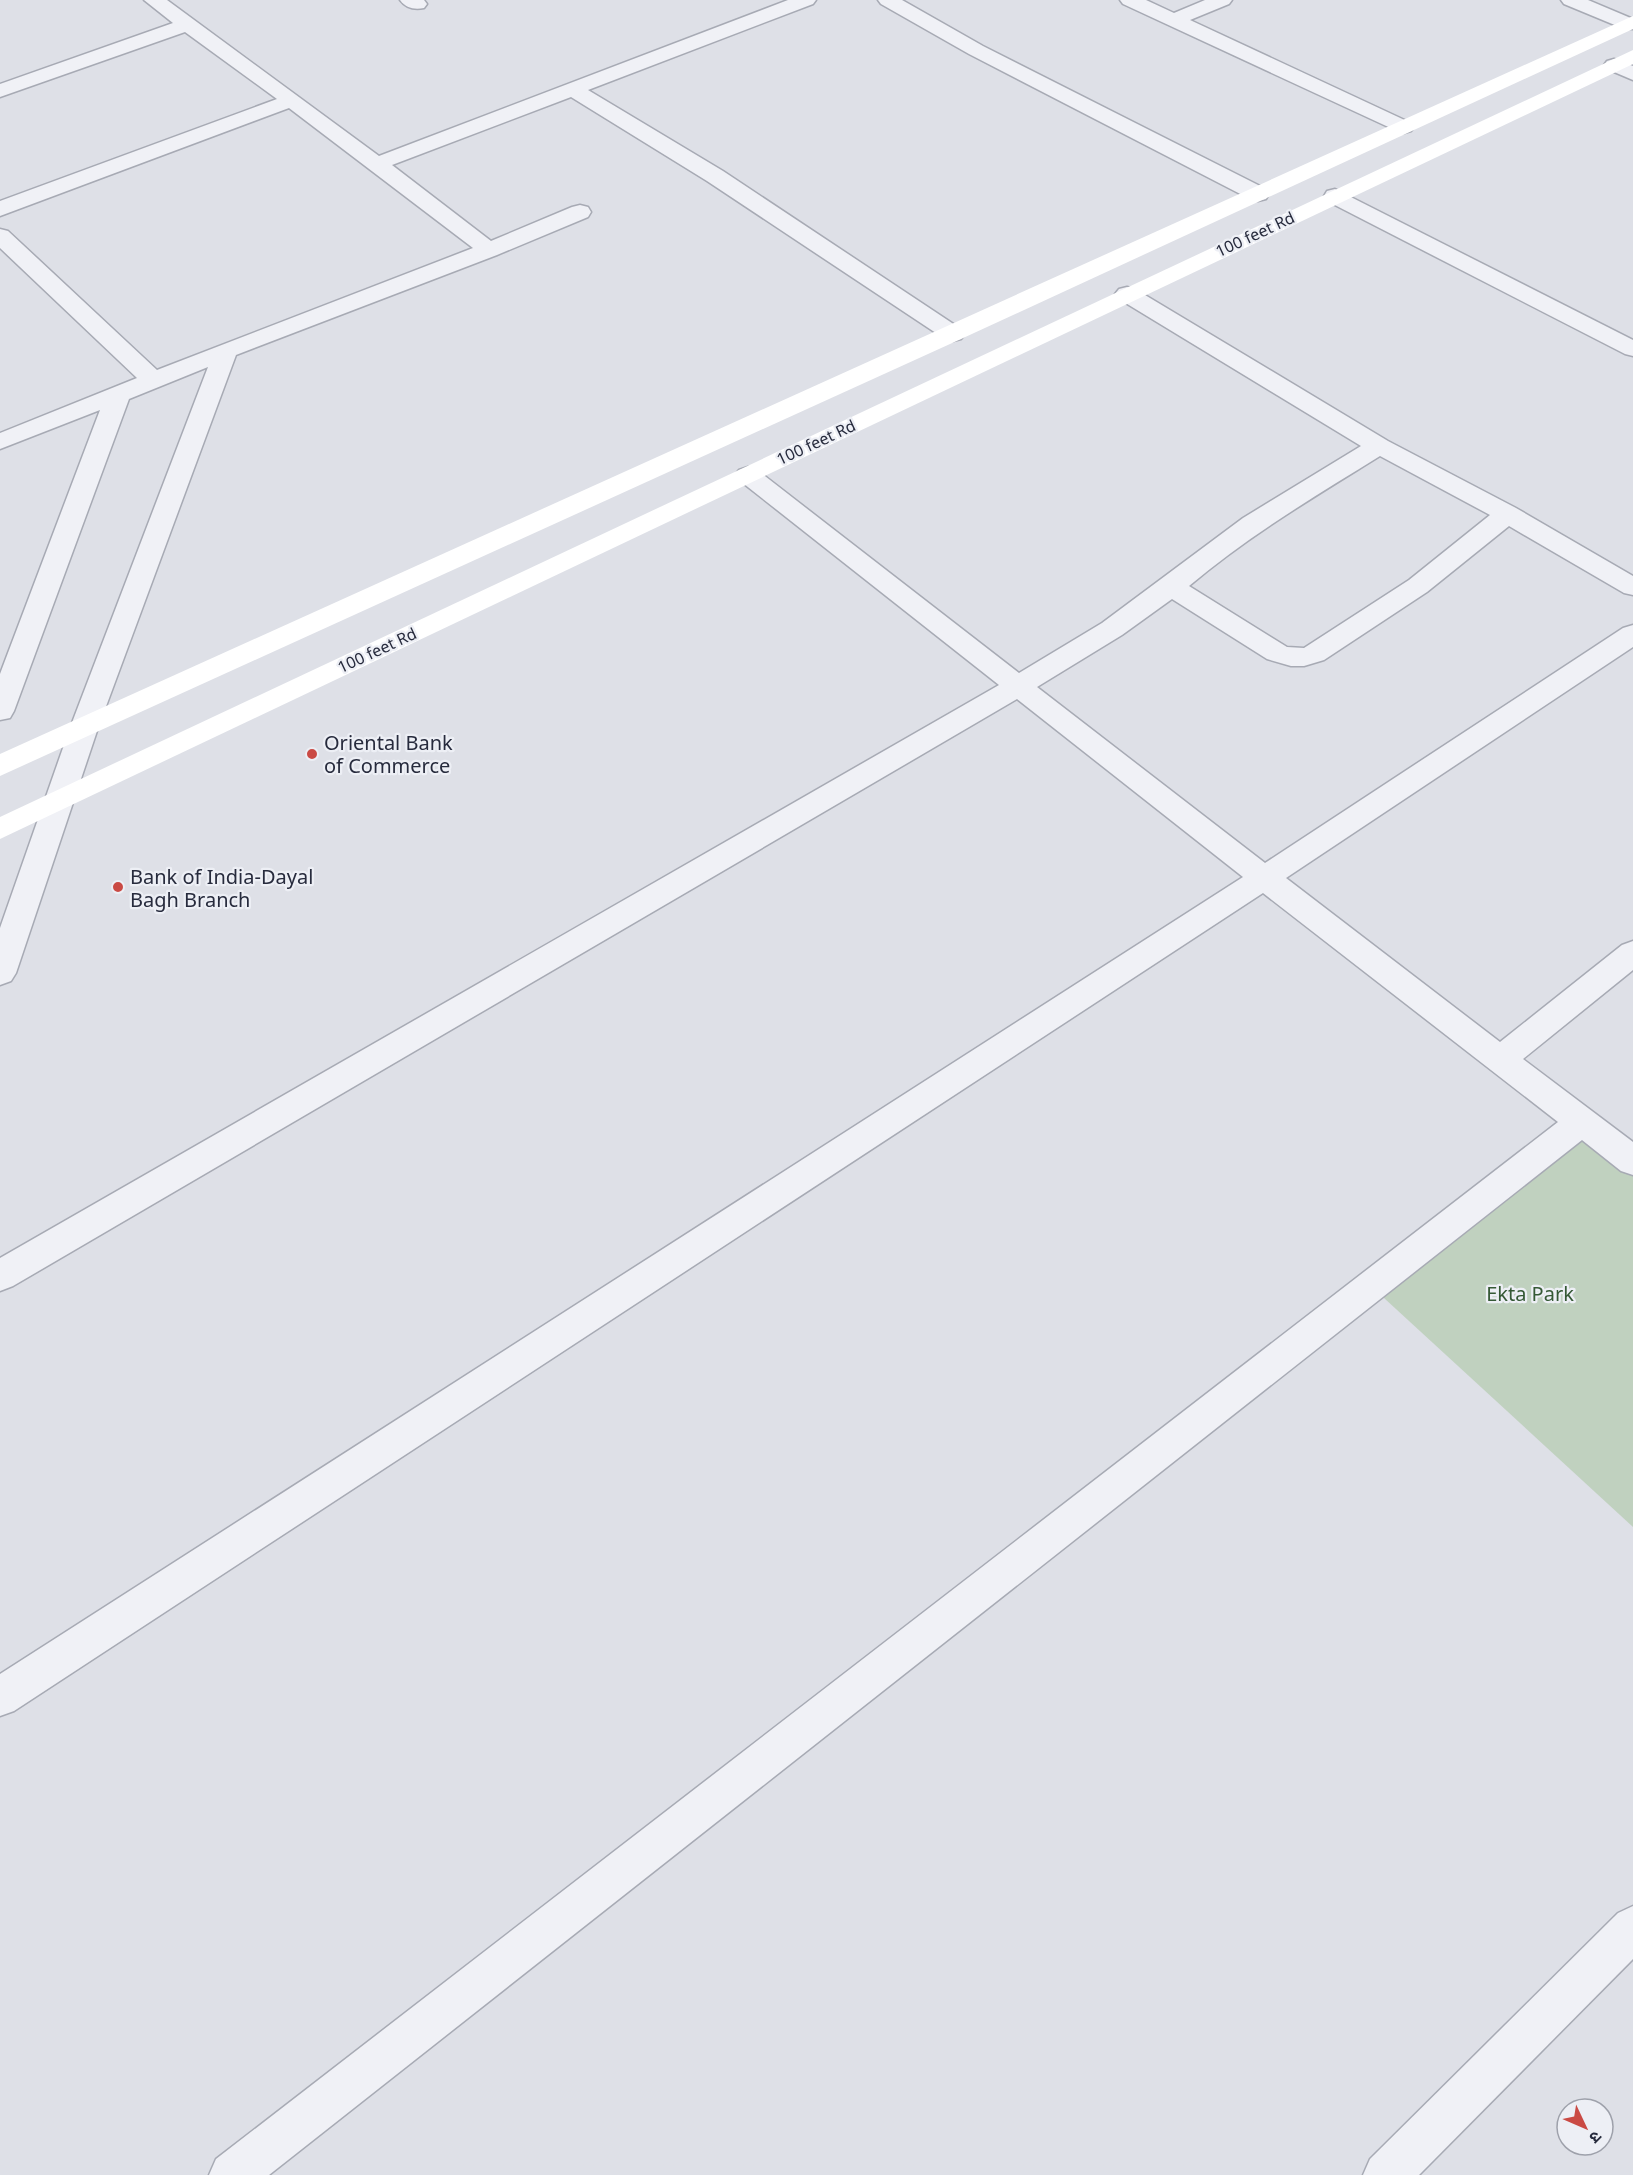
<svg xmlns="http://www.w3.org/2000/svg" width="1633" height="2175" font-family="'Noto Sans','Noto Sans Devanagari',sans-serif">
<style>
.green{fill:#c0d1bf}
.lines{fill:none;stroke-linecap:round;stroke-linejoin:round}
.street-casing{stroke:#a7aab4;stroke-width:3}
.street{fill:#f0f1f6;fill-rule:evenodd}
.secondary{fill:#fff;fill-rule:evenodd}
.poi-dot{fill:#ca4a44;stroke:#edeff5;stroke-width:2}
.labels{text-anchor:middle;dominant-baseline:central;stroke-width:4.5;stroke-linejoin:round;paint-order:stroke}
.far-street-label{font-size:16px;fill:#272b3d;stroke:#edeff5}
.poi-label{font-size:20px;fill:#272b3d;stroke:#edeff5;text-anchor:start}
.park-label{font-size:20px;fill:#355935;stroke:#edeff5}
</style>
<rect width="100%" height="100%" fill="#dee0e7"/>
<polygon class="green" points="1583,1121 1633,1163 1633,1527 1372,1287"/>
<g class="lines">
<defs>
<g id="street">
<polygon points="144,0 167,0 379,156 788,0 816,0 813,4 588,90 723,171 961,329 965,334 961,339 953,341 945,339 707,181 571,97 392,165 491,241 572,207 580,205 588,207 591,212 588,217 497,255 236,355 98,728 16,973 11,981 0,985 0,928 70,728 208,367 129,399 14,711 10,718 0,720 0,674 100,410 0,449 0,433 137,378 0,248 0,229 8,231 157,370 473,248 289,108 0,216 0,201 277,99 185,32 0,97 0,84 173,23"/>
<path d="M400 0H424L427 4 424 8C414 10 406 8 400 0Z"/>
<polygon points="878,0 902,0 983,46 1266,189 1269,194 1266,199 1258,201 1250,199 969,54 881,4"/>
<polygon points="1120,0 1146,0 1174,13 1205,0 1232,0 1229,4 1190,20 1411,123 1414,127 1411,131 1404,133 1397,131 1123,4"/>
<polygon points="1561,0 1588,0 1633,19 1633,29 1622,28 1564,4"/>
<polygon points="1614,59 1633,66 1633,80 1607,69 1604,65 1607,61"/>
<polygon points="1335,189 1633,340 1633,356 1625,354 1327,201 1324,196 1327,191"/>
<path d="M1127 287 1135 289 1388 441 1516 508 1633 576V595L1624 593 1509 526 1427 592 1324 660 1304 666H1291L1267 659 1172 599 1122 635 1037 687 1265 863 1623 628 1633 625V647L1286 878 1500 1042 1622 945 1633 941V970L1523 1059 1633 1142V1175L1621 1171 1582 1140 269 2175H209L216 2159 1558 1122 1263 893 14 1711 0 1716V1674L1243 877 1017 699 13 1286 0 1291V1258L999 685 739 480 735 475 739 470 748 467 757 470 1019 673 1102 623 1243 518 1361 446 1119 299 1115 294 1119 289ZM1380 456 1490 515 1409 580 1304 648 1287 647 1189 586C1248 536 1314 497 1380 456Z"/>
<polygon points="1633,1906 1633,1959 1419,2175 1363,2175 1370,2159 1618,1913"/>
</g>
</defs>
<use href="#street" class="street-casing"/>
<use href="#street" class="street"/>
<g class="secondary">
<polygon points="1633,16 1633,29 961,339 0,776 0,754"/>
<polygon points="1633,50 1633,64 0,839 0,817"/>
</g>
</g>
<g class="poi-dot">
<circle cx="312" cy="754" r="6"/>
<circle cx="118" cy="887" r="6"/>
</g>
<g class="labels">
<g class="far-street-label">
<text transform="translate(1255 234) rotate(-25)">100 feet Rd</text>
<text transform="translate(816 442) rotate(-25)">100 feet Rd</text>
<text transform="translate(377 650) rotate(-25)">100 feet Rd</text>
</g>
<g class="poi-label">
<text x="324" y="742">Oriental Bank<tspan x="324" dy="23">of Commerce</tspan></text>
<text x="130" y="876">Bank of India-Dayal<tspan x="130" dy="23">Bagh Branch</tspan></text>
</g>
<g class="park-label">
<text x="1530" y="1293">Ekta Park</text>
</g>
</g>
<g transform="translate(1585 2127) rotate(134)"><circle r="28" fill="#edeff5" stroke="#9ea1ab" stroke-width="1.5"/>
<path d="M0-4.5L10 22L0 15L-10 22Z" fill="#ca4a44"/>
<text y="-9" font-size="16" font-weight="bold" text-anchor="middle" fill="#272b3d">उ</text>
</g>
</svg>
